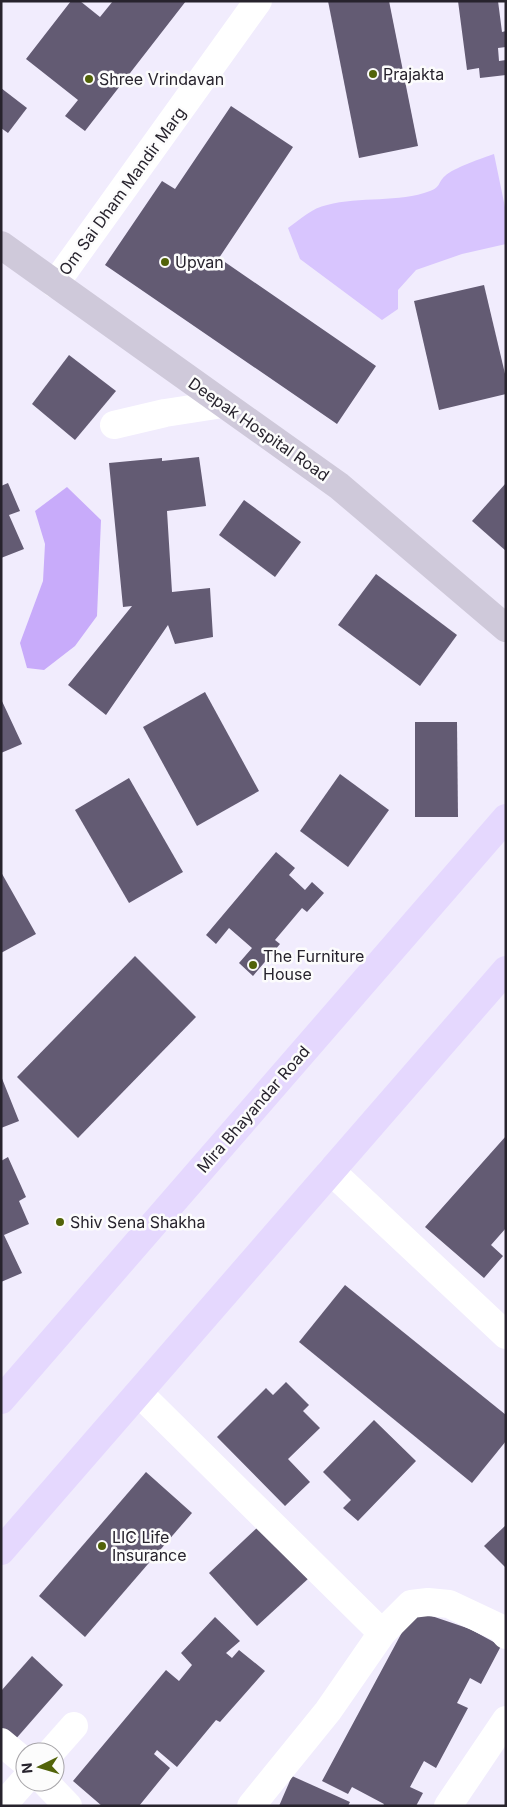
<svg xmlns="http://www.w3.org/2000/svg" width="507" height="1807" font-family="Inter,sans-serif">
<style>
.green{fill:#d8c5fe}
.forest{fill:#c8abfa}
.building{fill:#635b73}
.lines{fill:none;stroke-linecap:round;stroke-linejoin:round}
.street{stroke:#fff;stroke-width:28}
.secondary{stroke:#cfc9da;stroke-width:28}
.primary{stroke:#e5d8fe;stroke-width:28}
.poi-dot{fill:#526309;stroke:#fcfcfc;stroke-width:2}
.labels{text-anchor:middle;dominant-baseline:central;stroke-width:5;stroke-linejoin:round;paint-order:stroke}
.poi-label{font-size:16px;fill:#27232d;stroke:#fcfcfc;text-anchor:start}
.street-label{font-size:16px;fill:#27232d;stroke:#fcfcfc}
</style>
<rect width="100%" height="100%" fill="#f1ecfd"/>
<path class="green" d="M494 154 506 212V244L462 254 416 270 398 290V309L382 320 300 259 288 228C301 219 312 208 327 205 360 196 399 203 430 191 441 187 438 182 445 176 453 168 483 158 494 154Z"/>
<polygon class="forest" points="67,487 101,520 97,616 75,646 44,670 27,668 20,643 43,581 45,544 35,511"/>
<g class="building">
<polygon points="71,1 80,1 100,17 113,1 186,1 85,131 65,116 78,100 26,59"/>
<polygon points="328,1 389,1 418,146 359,158"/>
<polygon points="458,1 498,1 502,32 506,31 506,47 498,48 499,61 506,60 506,75 480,78 479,68 467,70"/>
<polygon points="1,88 27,108 8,133 1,128"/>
<polygon points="231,106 293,147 219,258 376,366 337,424 105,265 162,181 175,189"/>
<polygon points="484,285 506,378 506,394 439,410 414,301"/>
<polygon points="69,355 116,391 75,440 32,404"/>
<polygon points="199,457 206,506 167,511 172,592 210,588 213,637 175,644 168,625 106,715 68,685 132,606 123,607 109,463 162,458 162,461"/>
<polygon points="8,483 20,511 9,515 24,549 1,558 1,486"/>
<polygon points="506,483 506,551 472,521"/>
<polygon points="244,500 301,542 275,577 219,535"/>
<polygon points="376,574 457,635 420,686 338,625"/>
<polygon points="205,692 259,791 197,826 143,727"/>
<polygon points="1,699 22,744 1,753"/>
<polygon points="415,722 457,722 458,817 415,817"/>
<polygon points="340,774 389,810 348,867 300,831"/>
<polygon points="129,778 183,872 129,903 75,810"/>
<polygon points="276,852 295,868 289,875 305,890 312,882 324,893 307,912 302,908 275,940 280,944 253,976 239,963 252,948 229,928 216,944 206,935"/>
<polygon points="1,872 36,934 1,953"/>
<polygon points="135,956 196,1017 78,1138 17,1077"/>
<polygon points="1,1076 19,1121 1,1128"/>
<polygon points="506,1136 506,1228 491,1245 503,1256 484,1278 425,1227"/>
<polygon points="8,1157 26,1197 19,1201 29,1224 4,1235 22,1273 1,1282 1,1161"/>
<polygon points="345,1285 506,1415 506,1441 472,1483 299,1342"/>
<polygon points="286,1382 309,1405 303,1411 320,1428 288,1459 310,1482 285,1506 217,1437 266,1388 273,1395"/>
<polygon points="374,1420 416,1461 358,1521 343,1508 351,1500 323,1472"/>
<polygon points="146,1472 192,1513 85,1637 39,1596"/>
<polygon points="260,1525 309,1578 257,1626 209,1573"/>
<polygon points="506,1525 506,1568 484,1546"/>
<polygon points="414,1610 470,1629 501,1646 481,1684 470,1678 457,1703 468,1708 436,1768 424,1761 410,1787 423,1793 416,1806 383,1806 384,1804 352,1787 348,1794 322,1781"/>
<polygon points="215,1617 240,1641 226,1653 232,1658 239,1650 265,1671 220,1722 216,1720 177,1767 157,1750 154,1754 170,1768 139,1806 102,1806 73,1781 166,1670 179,1681 192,1665 181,1653"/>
<polygon points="32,1656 63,1685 14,1741 1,1730 1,1691"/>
<polygon points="292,1776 350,1802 348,1806 279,1806"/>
</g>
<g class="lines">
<g class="street">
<polyline points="55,284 258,1"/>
<polyline points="114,425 165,413 223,404"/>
<polyline points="331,1171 506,1335"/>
<polyline points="139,1393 382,1633"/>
<polyline points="1,1742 25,1762"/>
<polyline points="51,1752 74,1726"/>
<polyline points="45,1782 68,1806"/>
<polyline points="2,1806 25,1780"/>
<polyline points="251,1806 328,1711 382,1633 411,1604 428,1602 449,1604 500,1628 506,1635"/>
<polyline points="448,1806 506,1720"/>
</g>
<polyline class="secondary" points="1,245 339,486 506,628"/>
<g class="primary">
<polyline points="1,1400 506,818"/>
<polyline points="1,1551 506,970"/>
</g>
</g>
<g class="poi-dot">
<circle cx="373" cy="74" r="5"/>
<circle cx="89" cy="79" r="5"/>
<circle cx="165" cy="262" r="5"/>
<circle cx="253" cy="965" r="5"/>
<circle cx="60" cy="1222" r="5"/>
<circle cx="102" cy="1546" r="5"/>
</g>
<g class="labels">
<g class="poi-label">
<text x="383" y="74">Prajakta</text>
<text x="99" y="79">Shree Vrindavan</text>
<text x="175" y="262">Upvan</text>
<text x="263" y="956">The Furniture<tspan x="263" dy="18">House</tspan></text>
<text x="70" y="1222">Shiv Sena Shakha</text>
<text x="112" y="1537">LIC Life<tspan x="112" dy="18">Insurance</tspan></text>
</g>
<g class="street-label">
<text transform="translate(122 191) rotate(-54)">Om Sai Dham Mandir Marg</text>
<text transform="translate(259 429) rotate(35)">Deepak Hospital Road</text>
<text transform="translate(253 1109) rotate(-49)">Mira Bhayandar Road</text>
</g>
</g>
<rect width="507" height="1807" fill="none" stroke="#27232d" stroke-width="5"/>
<g transform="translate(40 1767) rotate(265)"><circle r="24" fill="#fcfcfc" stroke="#a7a5a9"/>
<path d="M0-4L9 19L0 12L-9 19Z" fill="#526309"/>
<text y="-8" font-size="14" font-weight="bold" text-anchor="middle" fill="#27232d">N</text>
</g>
</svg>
